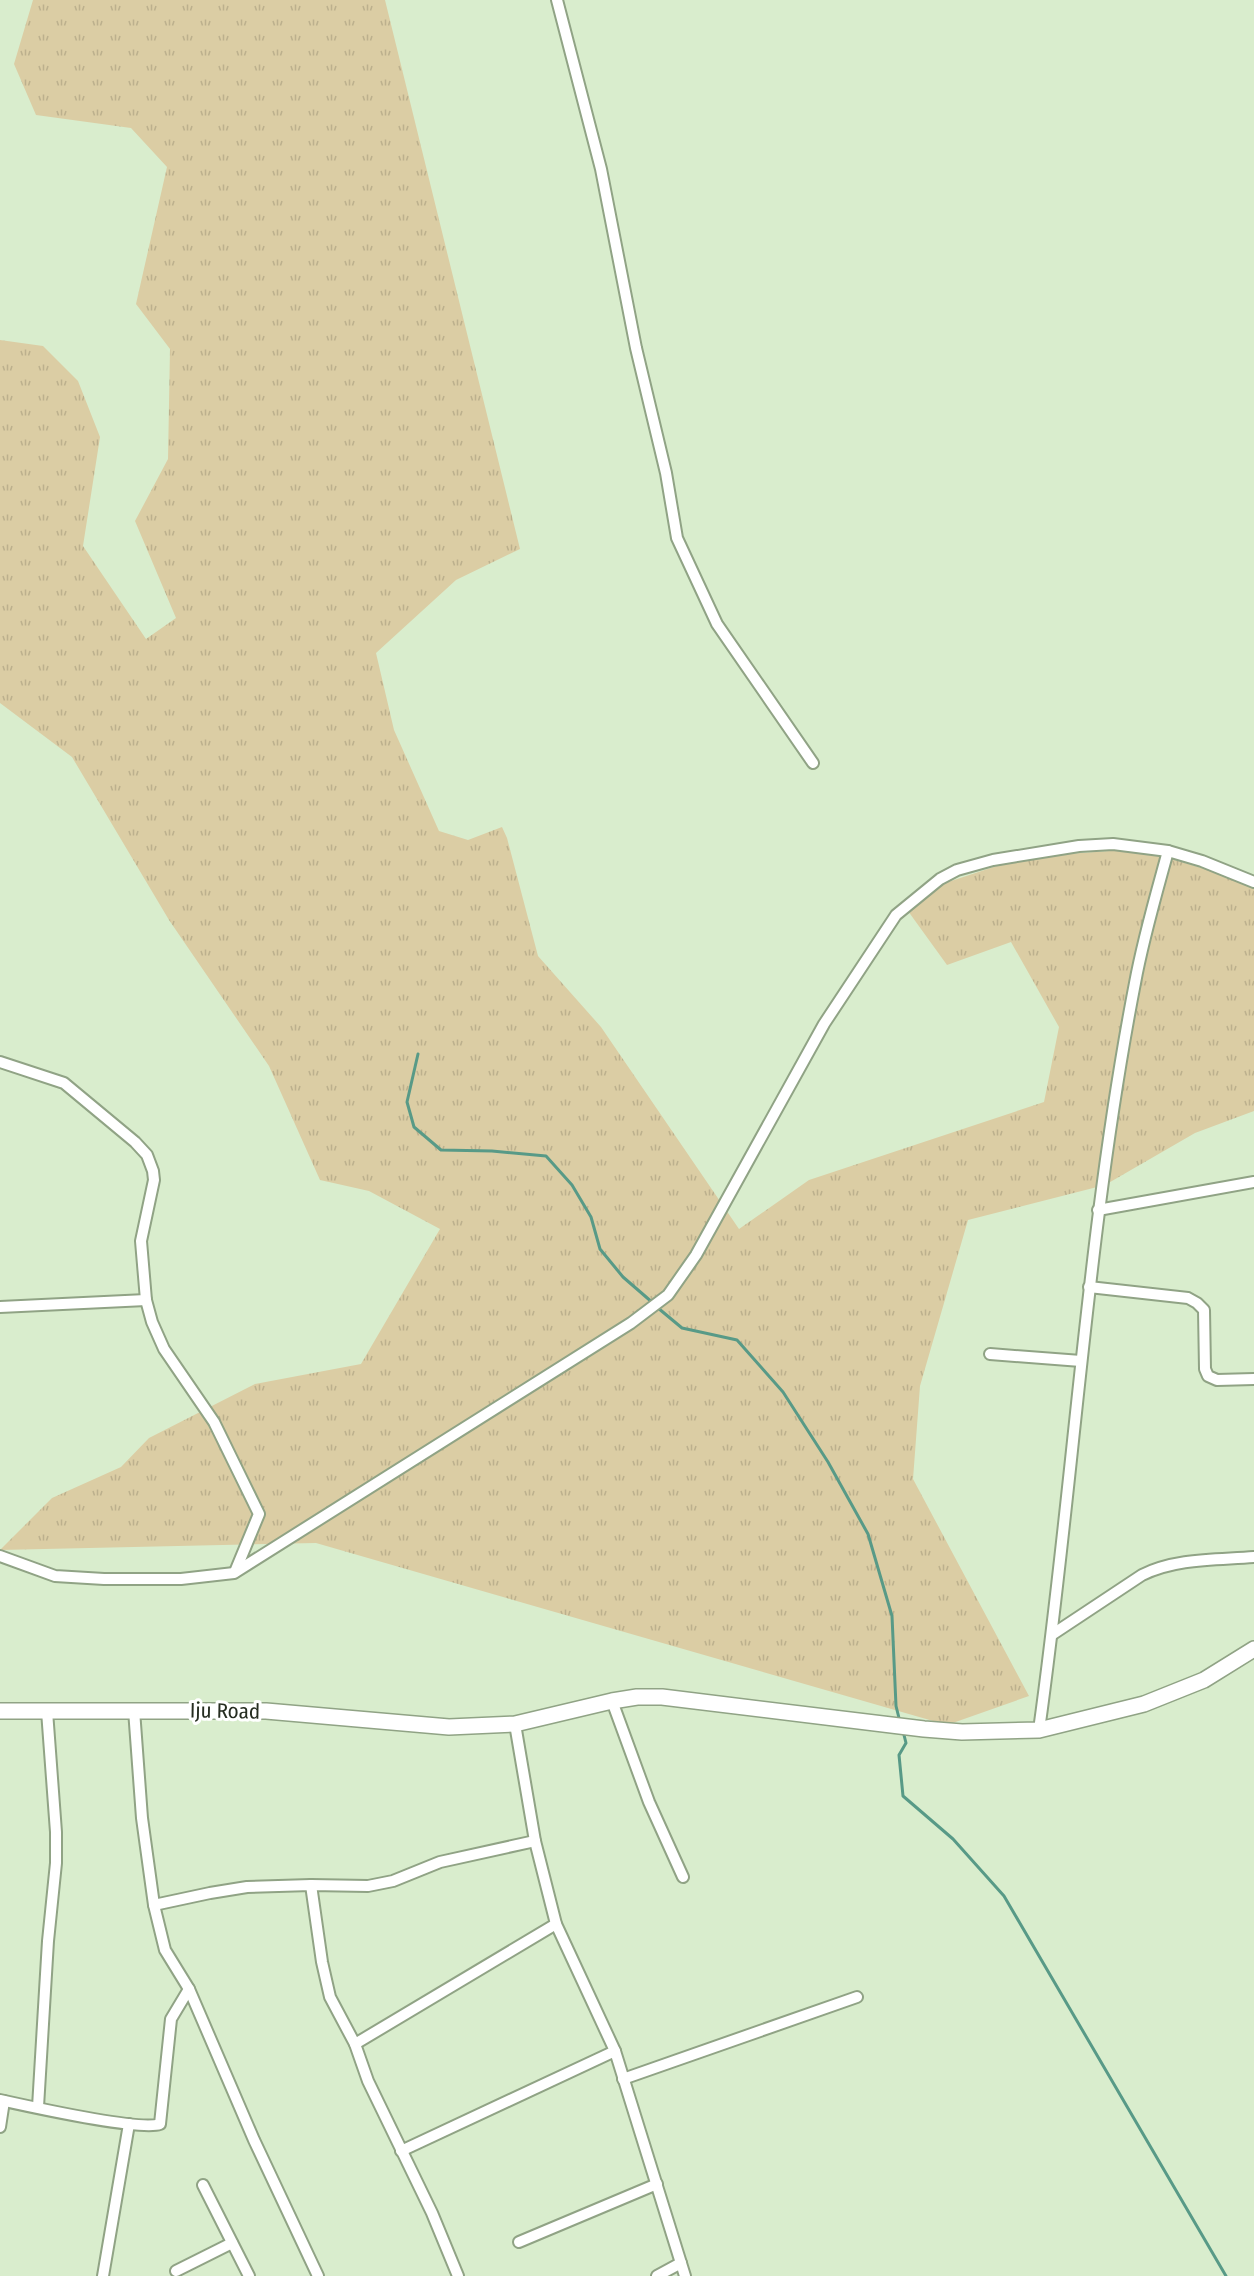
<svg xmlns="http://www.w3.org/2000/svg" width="1254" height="2276" font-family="'Fira Sans Condensed',sans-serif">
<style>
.grass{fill:url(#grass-tufts)}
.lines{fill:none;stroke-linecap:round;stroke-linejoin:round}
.stream{stroke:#589a87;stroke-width:3}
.minor-casing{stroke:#90a385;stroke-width:14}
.secondary-casing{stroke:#90a385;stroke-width:18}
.minor{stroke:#fff;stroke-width:10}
.secondary{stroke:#fff;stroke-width:15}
.labels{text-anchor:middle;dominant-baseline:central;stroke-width:6;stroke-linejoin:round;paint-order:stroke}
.street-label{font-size:21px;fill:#262d21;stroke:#fff}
</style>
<defs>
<pattern id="grass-tufts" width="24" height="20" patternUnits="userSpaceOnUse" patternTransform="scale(1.5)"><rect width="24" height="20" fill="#dbcda4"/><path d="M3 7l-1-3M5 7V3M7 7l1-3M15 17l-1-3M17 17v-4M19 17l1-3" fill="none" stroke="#bcb08d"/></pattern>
</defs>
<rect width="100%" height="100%" fill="#d9edcd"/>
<polygon class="grass" points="33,0 385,0 520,549 456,580 376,653 394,730 439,831 468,840 502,827 507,838 538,956 601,1027 739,1229 809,1180 1044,1102 1059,1027 1011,942 947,965 908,911 942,884 1024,857 1138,849 1225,875 1254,889 1254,1111 1195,1133 1105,1185 968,1220 920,1386 913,1479 1029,1696 947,1725 316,1543 0,1550 52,1498 121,1467 149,1438 255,1384 361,1364 440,1229 369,1191 320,1180 269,1066 169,920 72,757 0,703 0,340 43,346 78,381 100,437 83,546 146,639 176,618 135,521 168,459 170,349 136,304 167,167 131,128 36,115 14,64"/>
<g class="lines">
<g class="stream">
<polyline points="418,1054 407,1102 414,1127 441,1150 492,1151 546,1156 572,1185 591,1217 600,1249 623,1277 653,1303"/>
<polyline points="658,1308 682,1328 737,1340 783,1392 828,1462 868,1534 892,1616 896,1706 900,1722"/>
<polyline points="903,1731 906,1743 899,1755 903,1796 953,1839 1004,1896 1226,2276"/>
</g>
<defs>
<g id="minor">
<polyline points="557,0 601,169 636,348 666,473 677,538 717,624 813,763"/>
<polyline points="0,1062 64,1083 135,1142 147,1155 153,1171 154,1180 141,1241 146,1300 152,1322 164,1349 214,1422 259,1514 235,1572"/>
<polyline points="1098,1210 1254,1182"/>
<polyline points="1089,1287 1188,1298 1197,1303 1204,1310 1205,1369 1208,1376 1217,1380 1254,1379"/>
<polyline points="0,1307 146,1300"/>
<polyline points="990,1354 1081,1361"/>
<polyline points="0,1556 55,1576 104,1579 181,1579 234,1573 631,1323 668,1295 696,1255 824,1024 896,915 940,879 957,870 993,860 1079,846 1113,844 1168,851 1202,861 1254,882"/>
<path d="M1053 1634 1142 1575C1176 1558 1217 1560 1254 1557"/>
<polyline points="612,1701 649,1802 683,1877"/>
<polyline points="134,1710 142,1818 154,1905 165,1950 189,1989 254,2140 318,2276"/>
<polyline points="515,1724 535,1841 556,1924 615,2051 685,2276"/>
<path d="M1039 1730C1074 1481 1087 1230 1135 983 1143 939 1156 895 1168 851"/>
<polyline points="311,1885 322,1962 330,1997 355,2044 368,2081 432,2213 458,2276"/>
<polyline points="154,1905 210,1893 247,1887 311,1885 368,1886 393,1881 440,1862 535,1841"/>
<polyline points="355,2044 556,1924"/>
<polyline points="623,2079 857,1997"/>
<path d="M0 2100C27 2106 140 2131 160 2124L171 2019 189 1989"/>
<polyline points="38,2107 48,1941 56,1863 56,1832 47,1711"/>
<polyline points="0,2127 4,2101"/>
<polyline points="401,2151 615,2051"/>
<polyline points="203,2185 249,2276"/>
<polyline points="519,2242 657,2184"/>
<polyline points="176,2271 232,2243"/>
<polyline points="103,2276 129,2124"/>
<polyline points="657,2276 681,2263"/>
</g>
<polyline id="secondary" points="0,1711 266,1711 449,1727 515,1724 612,1701 637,1697 662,1697 924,1729 962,1732 1039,1730 1144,1704 1204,1680 1254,1649"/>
</defs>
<use href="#minor" class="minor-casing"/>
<use href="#secondary" class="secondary-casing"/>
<use href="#minor" class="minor"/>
<use href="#secondary" class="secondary"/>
</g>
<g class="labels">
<g class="street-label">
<text transform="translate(225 1711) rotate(1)">Iju Road</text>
</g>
</g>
</svg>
